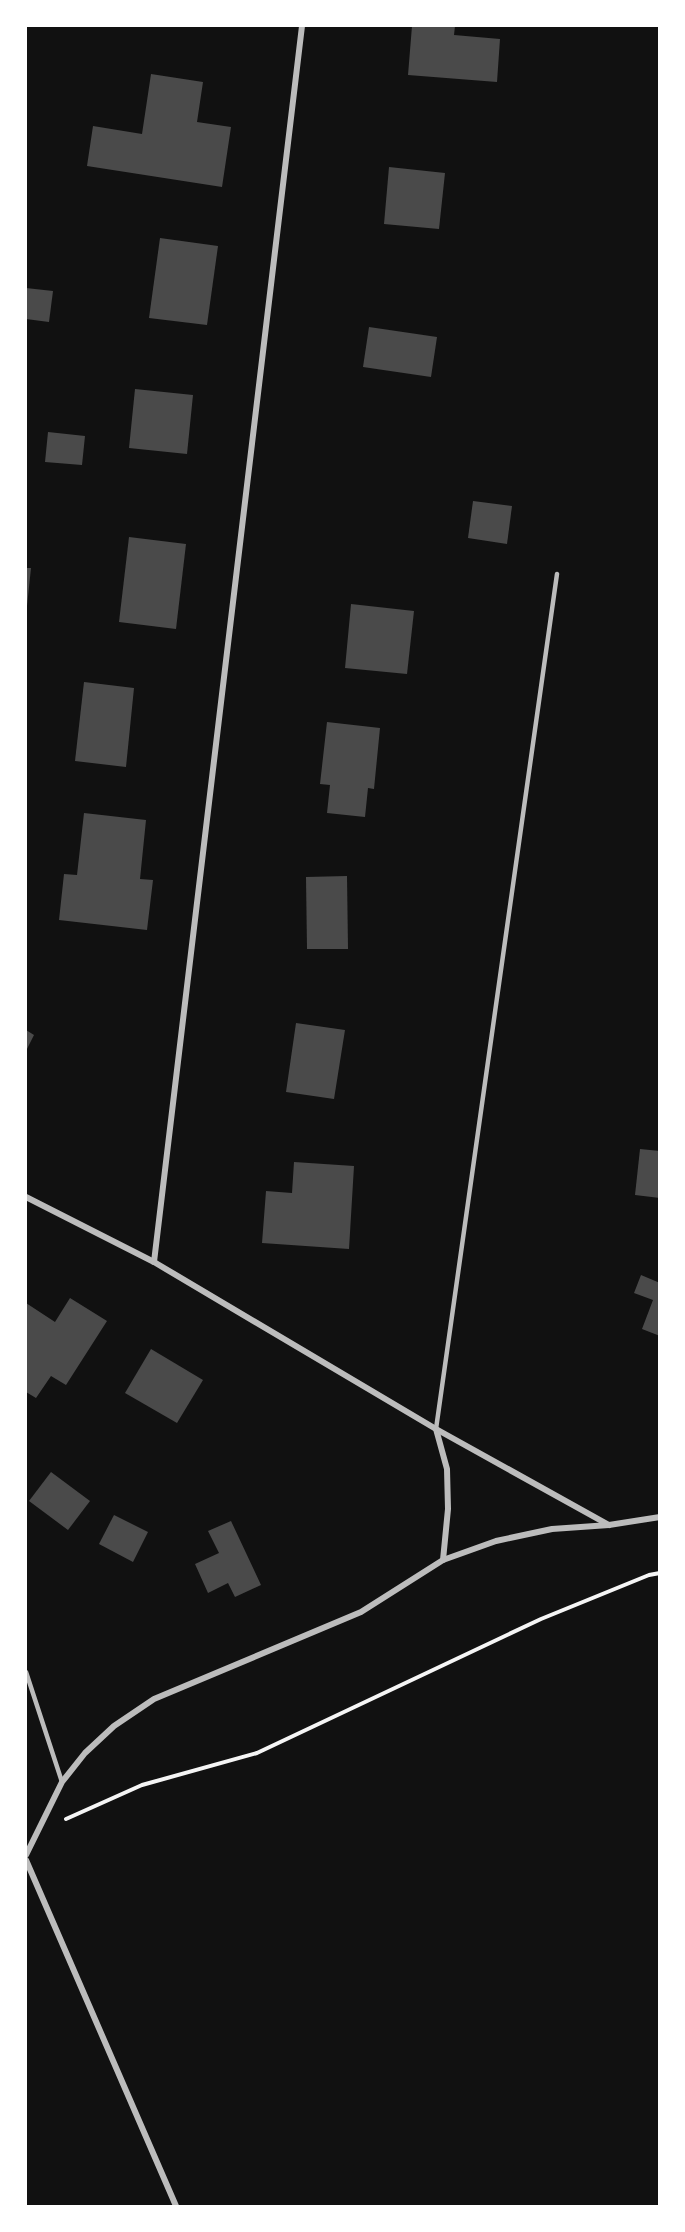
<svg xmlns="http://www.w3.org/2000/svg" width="685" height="2232" font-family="Arial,sans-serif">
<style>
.building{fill:#4a4a4a}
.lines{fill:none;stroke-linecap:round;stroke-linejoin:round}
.path{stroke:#f5f5f5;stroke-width:4}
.service{stroke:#bcbcbc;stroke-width:4.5}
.minor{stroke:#bcbcbc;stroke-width:6}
</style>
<rect width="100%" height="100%" fill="#111"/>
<g class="building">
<polygon points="412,26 455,26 454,35 500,39 497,82 408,75"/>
<polygon points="151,74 203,82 197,122 231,127 222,187 87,166 93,126 142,134"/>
<polygon points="389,167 445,173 439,229 384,224"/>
<polygon points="160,238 218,246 207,325 149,318"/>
<polygon points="26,288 53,291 49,322 26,319"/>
<polygon points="369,327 437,337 431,377 363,367"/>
<polygon points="135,389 193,395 187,454 129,448"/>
<polygon points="48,432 85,436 82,465 45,462"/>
<polygon points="473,501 512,506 507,544 468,538"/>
<polygon points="129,537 186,544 176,629 119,622"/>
<polygon points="26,568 31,568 27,606 26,606"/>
<polygon points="351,604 414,611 407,674 345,668"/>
<polygon points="84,682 134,688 126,767 75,761"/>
<polygon points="327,722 380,728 374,789 368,788 365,817 327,813 330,785 320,784"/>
<polygon points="84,813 146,820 140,879 153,880 147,930 59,920 64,874 77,875"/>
<polygon points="347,876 348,949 307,949 306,877"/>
<polygon points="296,1023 345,1030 334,1099 286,1092"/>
<polygon points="26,1030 34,1035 26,1051"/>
<polygon points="640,1149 660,1151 660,1198 635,1195"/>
<polygon points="294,1162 354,1166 349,1249 262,1243 266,1191 292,1193"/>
<polygon points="641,1275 660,1283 660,1336 642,1329 653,1300 634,1293"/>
<polygon points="70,1298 107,1321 66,1385 51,1376 36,1398 26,1392 26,1303 55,1322"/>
<polygon points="151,1349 203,1380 177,1423 125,1393"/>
<polygon points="51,1472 90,1501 68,1530 29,1501"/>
<polygon points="114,1515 148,1532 133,1562 99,1544"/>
<polygon points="231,1521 261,1585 235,1597 228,1583 208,1593 195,1564 219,1553 208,1531"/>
</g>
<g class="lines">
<polyline class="path" points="66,1819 142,1785 257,1753 541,1619 649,1575 660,1573"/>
<g class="service">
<polyline points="436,1429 557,574"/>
<polyline points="26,1672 62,1782"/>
</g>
<g class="minor">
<polyline points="26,1197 154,1262 436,1429 447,1469 448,1509 443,1560"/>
<polyline points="154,1262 302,26"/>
<polyline points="436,1429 609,1525"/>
<polyline points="26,1855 62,1782 85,1753 114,1726 154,1699 361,1612 443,1560 496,1541 552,1529 609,1525 660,1517"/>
<polyline points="26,1860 176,2206"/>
</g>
</g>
<rect width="685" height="2232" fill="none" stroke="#ffffff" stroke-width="54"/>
</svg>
